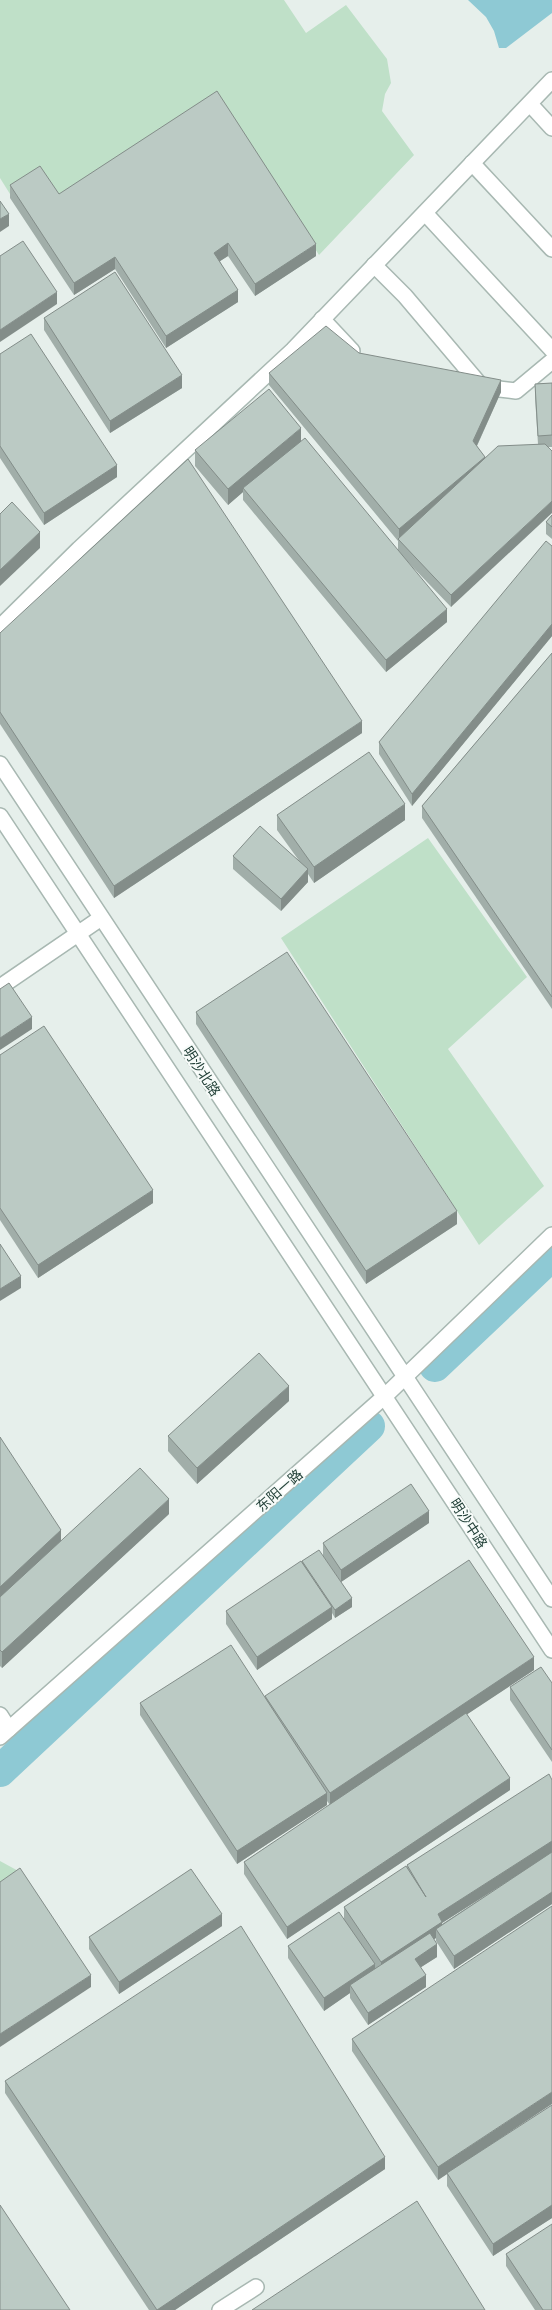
<svg xmlns="http://www.w3.org/2000/svg" width="552" height="2310" font-family="'Golos Text','Noto Sans SC',sans-serif">
<style>
.green{fill:#bfe0c8}
.water{fill:#8ec9d4}
.lines{fill:none;stroke-linecap:round;stroke-linejoin:round}
.river{stroke:#8ec9d4;stroke-width:32}
.minor-casing{stroke:#a8b8b2;stroke-width:18}
.minor{stroke:#fff;stroke-width:15}
.wall{fill:#a1aea9;fill-rule:evenodd}
.shaded-wall{fill:#838d89}
.building{fill:#bbcac4;stroke:#838d89}
.labels{text-anchor:middle;dominant-baseline:central;stroke-width:4;stroke-linejoin:round;paint-order:stroke}
.street-label{font-size:14px;fill:#24423a;stroke:#f7fbf9}
</style>
<rect width="100%" height="100%" fill="#e6efeb"/>
<g class="green">
<polygon points="0,0 284,0 306,33 346,5 387,59 391,83 385,94 382,111 414,155 319,255 221,99 59,204 40,175 10,194 0,178"/>
<polygon points="428,838 527,977 448,1049 544,1186 479,1245 281,938"/>
<polygon points="0,1861 22,1873 0,1888"/>
</g>
<polygon class="water" points="468,0 552,0 552,13 506,48 499,48 494,31 486,17"/>
<g class="lines">
<g class="river">
<polyline points="435,1366 552,1255"/>
<polyline points="0,1771 369,1426"/>
</g>
<defs>
<g id="minor">
<polyline points="530,104 552,128"/>
<polyline points="472,163 552,249"/>
<polyline points="425,213 552,350"/>
<polyline points="374,265 405,296 482,387"/>
<polyline points="322,319 352,351"/>
<polyline points="482,387 516,391 552,361"/>
<polyline points="0,627 79,549 293,350 552,80"/>
<polyline points="0,764 552,1599"/>
<polyline points="0,816 552,1650"/>
<polyline points="0,987 101,918"/>
<polyline points="0,1715 9,1729"/>
<polyline points="0,1737 385,1396 552,1235"/>
<polyline points="220,2310 256,2287"/>
</g>
</defs>
<use href="#minor" class="minor-casing"/>
<use href="#minor" class="minor"/>
</g>
<g class="wall">
<polygon points="10,185 59,194 316,256 255,296 228,256 220,261 238,302 166,348 115,269 74,295 10,198"/>
<polygon points="44,318 182,388 110,433 44,330"/>
<polygon points="359,353 501,392 477,446 485,459 538,444 535,397 535,384 552,383 552,447 549,447 451,607 404,558 447,622 386,672 243,500 243,492 228,505 195,466 195,450 301,441 398,551 398,541 269,385 269,373"/>
<polygon points="0,354 117,477 44,525 0,458"/>
<polygon points="552,515 552,539 546,534 546,522"/>
<polygon points="552,546 552,636 412,806 379,754 379,742"/>
<polygon points="0,633 362,733 114,898 0,724"/>
<polygon points="552,653 552,1009 422,818 422,806"/>
<polygon points="277,815 405,820 314,883 308,874 308,882 281,911 233,869 233,856 300,862 277,830"/>
<polygon points="196,1012 457,1224 366,1284 196,1024"/>
<polygon points="0,1055 153,1203 38,1278 0,1220"/>
<polygon points="289,1401 197,1484 168,1451 168,1436"/>
<polygon points="0,1437 61,1541 169,1514 2,1668 0,1666"/>
<polygon points="429,1523 341,1582 323,1556 323,1543"/>
<polygon points="302,1561 352,1607 335,1618 332,1613 332,1619 257,1670 226,1624 226,1611 302,1564"/>
<polygon points="534,1670 467,1714 510,1790 287,1939 244,1874 244,1862 330,1805 327,1801 327,1805 237,1864 140,1715 140,1703 265,1698 265,1696"/>
<polygon points="552,1683 552,1762 510,1700 510,1687"/>
<path d="M552 1780V1904L454 1969 436 1941V1938L434 1939 437 1957 421 1967 426 1987 368 2025 350 1998V1993L324 2011 288 1958V1946L344 1919V1907L407 1868V1865ZM519 1874 442 1924V1923Z"/>
<polygon points="222,1926 119,1994 89,1949 89,1937"/>
<polygon points="352,2039 471,2158 552,2105 552,2218 493,2256 447,2186 447,2174 438,2180 352,2051"/>
<polygon points="5,2081 385,2169 175,2310 149,2310 5,2093"/>
<polygon points="506,2254 552,2310 535,2310 506,2266"/>
</g>
<g class="shaded-wall">
<polygon points="9,214 9,226 0,232 0,219"/>
<polygon points="228,243 228,256 214,265 214,253"/>
<polygon points="316,244 316,256 255,296 255,284"/>
<polygon points="115,257 115,269 74,295 74,283"/>
<polygon points="238,290 238,302 166,348 166,336"/>
<polygon points="57,292 57,304 0,342 0,330"/>
<polygon points="182,375 182,388 110,433 110,421"/>
<polygon points="501,380 501,392 473,454 473,441"/>
<polygon points="301,428 301,444 243,488 243,492 228,505 228,489"/>
<polygon points="485,457 485,469 399,540 399,529"/>
<polygon points="117,465 117,477 44,525 44,513"/>
<polygon points="552,501 552,513 451,607 451,595"/>
<polygon points="40,532 40,548 0,586 0,570"/>
<polygon points="447,609 447,622 386,672 386,660"/>
<polygon points="552,624 552,636 412,806 412,794"/>
<polygon points="362,721 362,733 114,898 114,886"/>
<polygon points="405,804 405,820 314,883 314,867"/>
<polygon points="308,869 308,882 281,911 281,899"/>
<polygon points="32,1017 32,1029 0,1050 0,1038"/>
<polygon points="153,1190 153,1203 38,1278 38,1265"/>
<polygon points="457,1211 457,1224 366,1284 366,1271"/>
<polygon points="21,1276 21,1288 0,1301 0,1289"/>
<polygon points="289,1386 289,1401 197,1484 197,1468"/>
<polygon points="169,1499 169,1514 2,1668 2,1652"/>
<polygon points="429,1511 429,1523 341,1582 341,1570"/>
<polygon points="61,1530 61,1543 0,1600 0,1587"/>
<polygon points="352,1598 352,1607 335,1618 335,1610"/>
<polygon points="332,1607 332,1619 257,1670 257,1657"/>
<polygon points="534,1657 534,1670 330,1805 330,1793"/>
<polygon points="510,1778 510,1790 287,1939 287,1927"/>
<polygon points="327,1793 327,1805 237,1864 237,1851"/>
<polygon points="552,1841 552,1853 442,1923 442,1934 436,1929 436,1938 381,1974 381,1962 438,1914"/>
<polygon points="552,1892 552,1904 454,1969 454,1956"/>
<polygon points="222,1914 222,1926 119,1994 119,1982"/>
<polygon points="437,1944 437,1957 415,1971 415,1959"/>
<polygon points="375,1964 375,1976 350,1985 350,1993 324,2011 324,1998"/>
<polygon points="91,1975 91,1987 0,2047 0,2034"/>
<polygon points="426,1975 426,1987 368,2025 368,2013"/>
<polygon points="552,2092 552,2104 438,2180 438,2167"/>
<polygon points="385,2157 385,2169 175,2310 157,2310"/>
<polygon points="552,2205 552,2218 493,2256 493,2244"/>
</g>
<g class="building">
<polygon points="217,91 316,244 255,284 228,243 214,253 238,290 166,336 115,257 74,283 10,185 40,166 59,194"/>
<polygon points="0,201 9,214 0,219"/>
<polygon points="23,241 57,292 0,330 0,256"/>
<polygon points="115,272 182,375 110,421 44,318"/>
<polygon points="326,326 359,353 501,380 473,441 485,457 399,529 269,373"/>
<polygon points="31,334 117,465 44,513 0,446 0,354"/>
<polygon points="552,383 552,435 538,436 535,384"/>
<polygon points="269,389 301,428 228,489 195,450"/>
<polygon points="305,438 447,609 386,660 243,488"/>
<polygon points="545,444 552,451 552,501 451,595 398,539 498,446"/>
<polygon points="188,459 362,721 114,886 0,712 0,633"/>
<polygon points="12,502 40,532 0,570 0,514"/>
<polygon points="552,515 552,527 546,522"/>
<polygon points="546,541 552,546 552,624 412,794 379,742"/>
<polygon points="552,653 552,997 422,806"/>
<polygon points="369,752 405,804 314,867 277,815"/>
<polygon points="260,826 308,869 281,899 233,856"/>
<polygon points="287,952 457,1211 366,1271 196,1012"/>
<polygon points="9,983 32,1017 0,1038 0,989"/>
<polygon points="44,1026 153,1190 38,1265 0,1208 0,1055"/>
<polygon points="0,1244 21,1276 0,1289"/>
<polygon points="259,1353 289,1386 197,1468 168,1436"/>
<polygon points="0,1437 61,1530 0,1587"/>
<polygon points="140,1468 169,1499 2,1652 0,1650 0,1597"/>
<polygon points="411,1484 429,1511 341,1570 323,1543"/>
<polygon points="319,1550 352,1598 335,1610 302,1561"/>
<polygon points="469,1560 534,1657 330,1793 265,1696"/>
<polygon points="301,1561 332,1607 257,1657 226,1611"/>
<polygon points="231,1645 327,1793 237,1851 140,1703"/>
<polygon points="541,1667 552,1683 552,1750 510,1687"/>
<polygon points="466,1713 510,1778 287,1927 244,1862"/>
<polygon points="549,1774 552,1780 552,1841 438,1914 442,1922 381,1962 344,1907 406,1866 426,1897 407,1865"/>
<polygon points="552,1852 552,1892 454,1956 436,1929"/>
<polygon points="20,1868 91,1975 0,2034 0,1882"/>
<polygon points="191,1869 222,1914 119,1982 89,1937"/>
<polygon points="552,1906 552,2092 438,2167 352,2039"/>
<polygon points="339,1912 375,1964 324,1998 288,1946"/>
<polygon points="241,1926 385,2157 157,2310 5,2081"/>
<polygon points="430,1933 437,1944 415,1959 426,1975 368,2013 350,1985"/>
<polygon points="552,2105 552,2205 493,2244 447,2173"/>
<polygon points="417,2201 485,2310 252,2310"/>
<polygon points="0,2205 70,2310 0,2310"/>
<polygon points="552,2224 552,2310 543,2310 506,2254"/>
</g>
<g class="labels">
<g class="street-label">
<text transform="translate(202 1071) rotate(57)">明沙北路</text>
<text transform="translate(279 1490) rotate(-41)">东阳一路</text>
<text transform="translate(469 1523) rotate(57)">明沙中路</text>
</g>
</g>
</svg>
